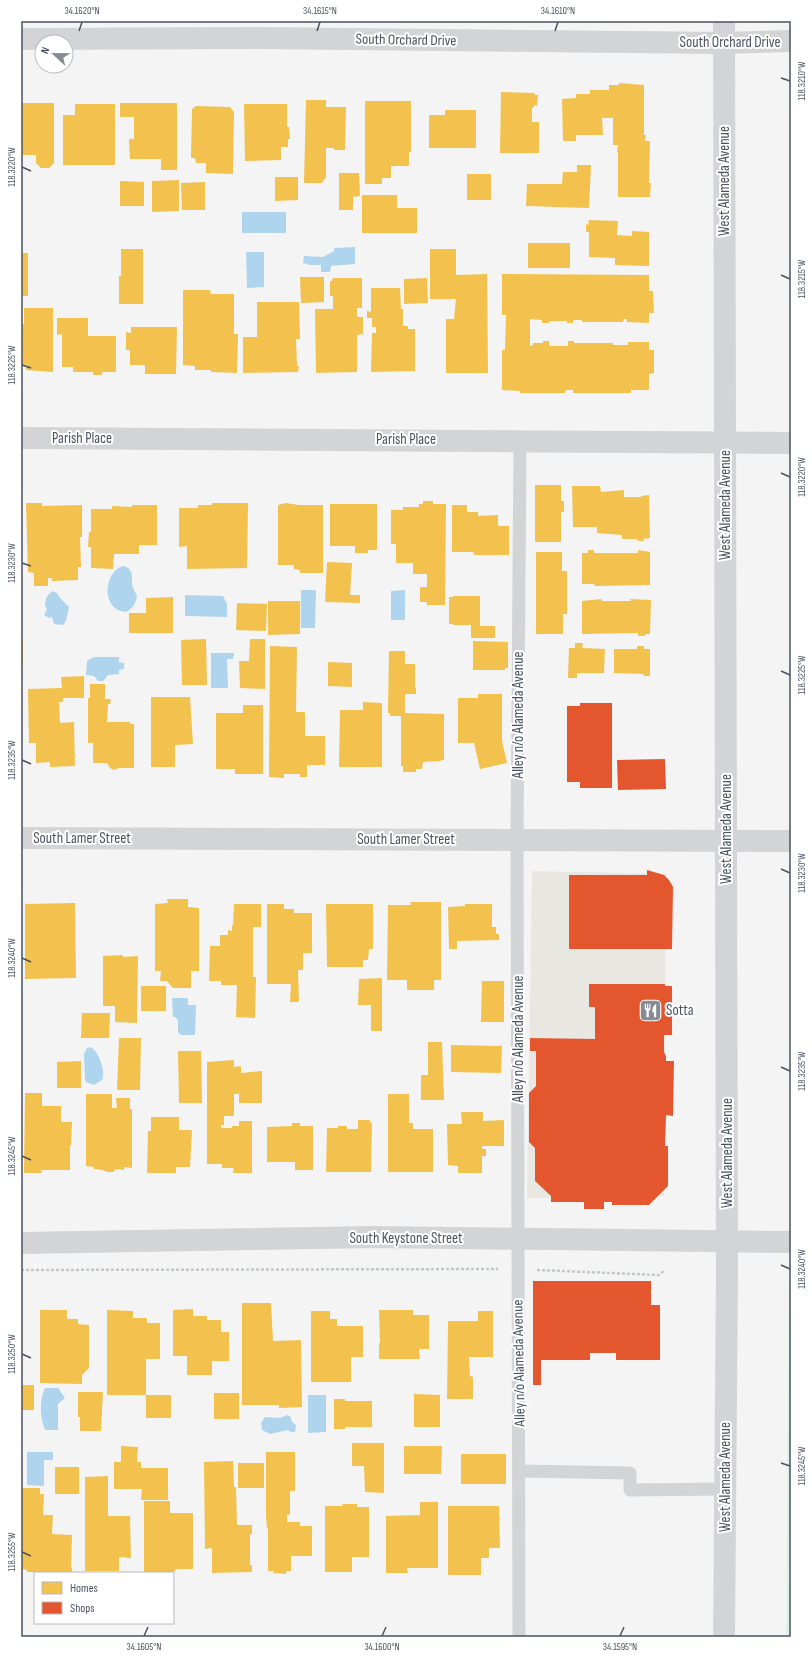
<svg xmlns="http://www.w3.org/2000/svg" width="812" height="1658" font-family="'Sofia Sans Condensed',sans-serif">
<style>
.commercial{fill:#e8e7e2}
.green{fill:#daf2e7}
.water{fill:#afd5ee}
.homes{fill:#f2c14e}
.shops{fill:#e4572e}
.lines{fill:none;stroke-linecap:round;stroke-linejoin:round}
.path{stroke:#bec9c8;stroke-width:2.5;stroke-dasharray:3 2;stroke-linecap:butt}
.lane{stroke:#d2d4d6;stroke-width:13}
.street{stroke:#d2d4d6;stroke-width:22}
.secondary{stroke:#d3d4d7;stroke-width:22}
.ticks{fill:none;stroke:#4a5260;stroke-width:1.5}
.labels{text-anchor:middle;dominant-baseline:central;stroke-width:4;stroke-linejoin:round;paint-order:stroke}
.street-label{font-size:15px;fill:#4a5260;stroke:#fff}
.poi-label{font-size:15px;fill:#4a5260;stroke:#fff;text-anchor:start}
.neatline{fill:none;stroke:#4a5260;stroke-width:1.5}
.ticks-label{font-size:10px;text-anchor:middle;fill:#4a5260}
</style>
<rect width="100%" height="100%" fill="#f4f4f4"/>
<polygon class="commercial" points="532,871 666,874 664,1196 527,1198"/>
<polygon class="green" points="789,1282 791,1282 791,1637 786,1637"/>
<g class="water">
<rect x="242" y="212" width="44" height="21"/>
<polygon points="355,247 355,264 331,266 330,272 321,272 321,265 310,265 303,263 304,256 323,257 334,251 334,248"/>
<polygon points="246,252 264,252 264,287 247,288"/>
<path d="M123 566C136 569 130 579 133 588 134 591 136 593 137 596 136 604 132 609 126 612 100 610 104 571 123 566Z"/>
<polygon points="301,590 316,590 315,628 301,628"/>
<polygon points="405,590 405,620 391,620 391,591"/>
<path d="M53 591 57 593 61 599 69 607 66 621 63 625 54 624 52 617 49 618 44 615 47 609 45 606C45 600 47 594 53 591Z"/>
<polygon points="185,595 223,596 227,604 227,617 185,616"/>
<polygon points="211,653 234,653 233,659 227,659 228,688 211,688"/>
<polygon points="94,657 119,657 119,662 124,663 124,669 119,670 119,674 108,675 103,681 98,681 94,676 86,675 87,661"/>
<polygon points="172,998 188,998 188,1005 196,1005 195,1035 181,1035 178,1032 178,1020 175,1017 173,1017"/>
<path d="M90 1047C99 1050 106 1073 102 1080L94 1085 86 1082 85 1079 84 1054 87 1048Z"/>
<path d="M45 1388H58L65 1398 58 1404V1430H45C40 1417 39 1401 45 1388Z"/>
<polygon points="308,1395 326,1395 326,1432 308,1433"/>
<polygon points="287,1415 290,1416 292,1422 296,1425 295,1432 291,1432 288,1430 270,1434 262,1430 261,1423 265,1417 280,1418"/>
<polygon points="27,1452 53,1452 53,1460 44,1460 44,1486 27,1485"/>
</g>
<g class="homes">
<polygon points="619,83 644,85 644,135 646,135 645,141 650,141 649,183 651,183 650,197 618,197 618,152 617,152 618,145 613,145 613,118 602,118 603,135 576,135 576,141 563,141 562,99 576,98 576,94 590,94 590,90 609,90 609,85 619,85"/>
<polygon points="501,92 535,93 535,95 538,95 537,106 534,105 534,107 532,108 532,122 539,122 539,153 500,153"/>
<polygon points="306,100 326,100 326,107 346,107 345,150 334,150 334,148 326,148 326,177 322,183 304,183"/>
<polygon points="365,101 411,101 411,152 409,152 409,166 391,166 391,178 382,178 382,184 365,184"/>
<polygon points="21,103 54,103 54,163 49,168 41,168 36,163 36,155 21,155"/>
<polygon points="120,103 177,103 177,170 161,170 161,159 130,159 129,139 134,139 134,117 120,117"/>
<polygon points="75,104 115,104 115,165 63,165 63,115 75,115"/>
<polygon points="244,104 287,104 287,127 289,127 290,139 288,139 288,147 281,147 281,160 245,161"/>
<polygon points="196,106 230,107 234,112 233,174 206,173 206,163 196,163 195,158 191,158 192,109"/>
<polygon points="445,110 476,110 476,148 429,148 429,115 445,115"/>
<polygon points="577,165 591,165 589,208 526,206 527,184 562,184 563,172 577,172"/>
<polygon points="339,173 359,173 360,196 353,197 353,210 339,210"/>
<rect x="467" y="174" width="24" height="26"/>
<polygon points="275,177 298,177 298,200 275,201"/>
<polygon points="179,180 179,211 152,212 152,181"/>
<polygon points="120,181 144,182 144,206 120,206"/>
<polygon points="205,182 205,210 182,210 181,183"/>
<polygon points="362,195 397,195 397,208 417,208 417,233 362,233"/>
<polygon points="589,220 618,221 617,235 632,236 632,231 649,232 649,266 615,265 615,258 589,257 589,232 586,232 586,224 588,225"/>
<rect x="528" y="243" width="42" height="25"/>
<polygon points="121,249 143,249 143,304 119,304 119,276 121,276"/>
<polygon points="430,249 456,249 456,275 487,274 488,373 446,373 446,319 454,319 456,299 430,299"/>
<rect x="21" y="253" width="7" height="43"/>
<polygon points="502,274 649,275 649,291 653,291 654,313 649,313 649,323 627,322 627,319 624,319 623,322 582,322 582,320 573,320 573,323 567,323 567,321 549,321 549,323 542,323 542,320 530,319 530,346 533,345 533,343 543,343 543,341 549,341 549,346 568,346 568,341 574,341 574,343 613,343 613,345 628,345 628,342 649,342 649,350 654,350 654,373 649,374 649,390 631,390 631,393 573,393 573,390 566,390 565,393 520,393 520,391 502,390 502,350 505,350 506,315 502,315"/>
<polygon points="300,277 324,277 324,302 301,303"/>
<polygon points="333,278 362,278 362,308 357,308 357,317 363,317 363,334 357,335 357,372 316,373 315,309 333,309 333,296 330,296 330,281 332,281"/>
<polygon points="427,278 428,303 404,304 404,279"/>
<polygon points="371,288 400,288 401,309 403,309 403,326 408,326 408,329 415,329 415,371 371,372 372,333 376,333 376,327 372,327 372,318 367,318 367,311 371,312"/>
<polygon points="183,290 210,290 211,294 234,294 234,334 238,334 237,373 211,372 211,370 195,370 195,366 183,365"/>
<polygon points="257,302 299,302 300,339 296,339 297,366 299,366 298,372 243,373 243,337 257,337"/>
<polygon points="24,308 53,308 53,372 26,370 26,365 21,365 21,324 24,324"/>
<polygon points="57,318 88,318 88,336 116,336 116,372 102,372 102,375 93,375 93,372 73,372 73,367 62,367 62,334 57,335"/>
<polygon points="131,327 177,327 176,374 145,374 145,365 130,365 130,350 126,350 126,332 131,333"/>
<polygon points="535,485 561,485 561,501 564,501 564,512 561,512 561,542 535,542"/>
<polygon points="572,486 600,486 601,492 624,490 624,497 641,497 641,496 649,495 650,538 643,539 644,541 638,541 637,539 622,539 622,535 597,533 597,527 573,527"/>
<polygon points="423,501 433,501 433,504 446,504 445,605 427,605 427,602 420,602 420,587 427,587 427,574 413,574 413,563 396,563 396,544 391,544 391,510 403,510 403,507 419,507 419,504 423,504"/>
<polygon points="26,503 42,503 42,506 82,505 82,537 80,537 81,567 78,567 78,580 52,581 52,578 48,578 48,586 34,586 34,573 28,572"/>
<polygon points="212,503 248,503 247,568 187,569 187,546 179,547 179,508 198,508 198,505 212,505"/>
<polygon points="286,503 299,505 323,505 323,573 300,573 300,570 294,569 294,565 278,565 278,505"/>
<polygon points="330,504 377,504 377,550 368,550 368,553 355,553 355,546 330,546"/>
<polygon points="132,505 157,505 157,545 139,545 139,554 114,554 113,569 91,568 91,547 88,547 89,532 91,532 91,509 112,509 112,506 132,507"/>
<polygon points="452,505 467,505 467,512 478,512 478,516 498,515 498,526 509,526 509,555 474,555 473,552 452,552"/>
<polygon points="588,550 594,550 594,553 638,553 638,550 650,552 650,585 595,586 594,584 582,584 582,553 588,553"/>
<polygon points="536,552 562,552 562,571 567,571 567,614 563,614 563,634 536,634"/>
<polygon points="327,562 352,563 350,595 360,595 360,603 325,602"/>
<polygon points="453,596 480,596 480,626 495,626 495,638 471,638 471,625 453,625 453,624 449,624 449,597 453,597"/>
<polygon points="173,597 173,633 129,633 129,613 146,613 146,598"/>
<polygon points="601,599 602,601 631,601 630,599 651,600 650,634 645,634 645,636 638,636 638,633 582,634 582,601"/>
<polygon points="268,601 300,601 300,634 268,635"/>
<polygon points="237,603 267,604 266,631 236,630"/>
<rect x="21" y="639" width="2" height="26"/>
<polygon points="206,639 207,685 182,685 181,640"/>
<polygon points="250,639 265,639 265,689 240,688 239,661 249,661"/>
<polygon points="473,641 508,642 508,668 505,668 505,670 473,670"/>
<polygon points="575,643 583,643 582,648 605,649 604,673 577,673 577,678 568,678 569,648 575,648"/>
<polygon points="270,646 297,647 296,712 305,712 305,736 325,736 325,765 307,765 307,777 300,777 300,774 284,774 284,778 269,777"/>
<polygon points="637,646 644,646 644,649 650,649 650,676 643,676 644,674 614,673 614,649 637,649"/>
<polygon points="389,651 405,651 405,664 415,664 415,688 416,688 416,694 405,694 405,713 444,714 444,760 441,760 441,761 423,762 422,769 416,769 416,772 403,772 403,766 401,766 401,716 390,716 390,713 388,713"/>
<polygon points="328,662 352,663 352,687 328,686"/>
<polygon points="84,676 84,698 63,698 63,702 59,702 60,723 74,722 75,766 50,767 50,762 36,763 36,743 29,743 28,689 62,688 61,677"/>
<polygon points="90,684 105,684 105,699 111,699 110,704 108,704 107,722 130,722 130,724 134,724 134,768 119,768 114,770 110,768 107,763 93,763 93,743 88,743 88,698 90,698"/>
<polygon points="478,694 502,694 502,741 507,763 480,769 474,743 458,743 458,698 478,698"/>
<polygon points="151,697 190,697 193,744 175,745 175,767 151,767"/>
<polygon points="363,702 382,703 382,767 339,767 340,710 363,710"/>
<polygon points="243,705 263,705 263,774 235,774 235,769 216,769 216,713 243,713"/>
<polygon points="167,899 188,899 188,907 199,908 199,971 191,971 191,988 173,988 167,981 160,981 161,971 155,971 155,904 168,903"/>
<polygon points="410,902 441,902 441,980 434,980 434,990 407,990 407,980 387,980 388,905 411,905"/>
<polygon points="75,903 76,978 25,979 25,904"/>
<polygon points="234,904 261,904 261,927 253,927 253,977 256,977 255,1018 236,1017 237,985 221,985 221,981 209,981 210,946 220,946 220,935 228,935 228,930 232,931 232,926 233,925"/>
<polygon points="267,904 284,904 284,909 294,909 294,913 312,913 312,953 303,953 303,970 298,970 299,1002 290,1002 291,984 267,984"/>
<polygon points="326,904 373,904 373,949 369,949 368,960 363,960 363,967 327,967"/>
<polygon points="465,904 492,904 492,927 496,927 496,934 499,934 499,940 457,941 457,949 449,949 448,907 465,906"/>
<polygon points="123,955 123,957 138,956 137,1023 115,1022 115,1006 103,1006 103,956"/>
<polygon points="382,978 382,1031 371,1031 371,1005 358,1005 359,979"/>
<polygon points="482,981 504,981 504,1022 481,1022"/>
<rect x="141" y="986" width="25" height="25"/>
<polygon points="82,1013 110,1013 109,1038 81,1038"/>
<polygon points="119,1038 141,1038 140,1090 117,1090"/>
<polygon points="428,1042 442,1042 444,1100 421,1100 421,1075 428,1075"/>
<polygon points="451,1045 502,1046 501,1073 451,1072"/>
<polygon points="178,1051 201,1051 202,1103 179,1103"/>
<polygon points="234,1060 234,1067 241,1066 241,1073 262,1071 262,1103 239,1103 239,1094 234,1094 234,1116 224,1116 224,1125 221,1125 221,1128 232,1128 232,1126 239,1126 239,1121 252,1121 252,1173 233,1173 234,1168 222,1168 222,1164 207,1164 207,1062"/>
<polygon points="81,1061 81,1088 57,1088 57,1062"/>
<polygon points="25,1093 42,1093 42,1106 61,1106 61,1122 72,1122 71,1146 70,1146 70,1170 41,1170 42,1173 24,1173"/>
<polygon points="86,1094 112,1094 112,1108 117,1108 116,1098 130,1098 130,1109 132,1109 132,1168 124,1167 124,1170 116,1169 113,1172 107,1172 103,1170 94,1169 94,1167 86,1166"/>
<polygon points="388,1094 409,1094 409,1123 413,1123 413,1129 433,1129 433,1172 388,1172"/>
<polygon points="461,1112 483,1112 483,1121 504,1120 504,1146 482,1146 482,1149 486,1149 486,1156 482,1156 482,1173 458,1173 458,1166 448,1165 447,1124 462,1124"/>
<polygon points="151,1117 179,1117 179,1130 192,1130 190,1167 176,1167 176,1173 147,1173 148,1131 151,1131"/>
<polygon points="358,1120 369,1120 372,1124 371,1172 326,1172 327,1128 338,1128 338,1126 347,1126 347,1129 358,1129"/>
<polygon points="292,1123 300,1123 300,1126 313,1126 313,1170 295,1170 295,1162 267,1162 267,1127 292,1126"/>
<polygon points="242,1303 271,1303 273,1341 301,1340 302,1407 279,1408 279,1405 242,1405"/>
<polygon points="193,1309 193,1316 207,1316 207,1320 221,1320 221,1332 229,1332 229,1361 212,1361 212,1375 187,1375 187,1356 173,1356 173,1310"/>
<polygon points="40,1310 67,1310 67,1319 78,1319 78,1324 89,1325 89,1368 82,1375 82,1384 40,1383"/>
<polygon points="107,1310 133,1311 133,1318 147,1318 147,1323 160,1323 160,1359 146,1359 146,1395 107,1395"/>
<polygon points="379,1310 413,1310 413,1315 429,1315 429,1349 419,1349 420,1359 379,1359 379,1343 380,1343"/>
<polygon points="311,1311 330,1311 330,1319 337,1319 337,1326 363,1326 363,1357 351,1357 351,1382 311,1382"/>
<polygon points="478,1311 493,1311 493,1357 469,1357 470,1376 473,1377 473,1399 447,1399 448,1321 478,1321"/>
<rect x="21" y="1385" width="13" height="25"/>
<polygon points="78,1392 103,1392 101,1431 80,1431 80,1417 78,1417"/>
<rect x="214" y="1393" width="25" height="26"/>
<polygon points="414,1394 440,1395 440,1427 414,1427"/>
<rect x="146" y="1395" width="25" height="23"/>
<polygon points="334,1399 345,1399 345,1401 372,1401 372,1427 345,1427 345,1429 334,1429"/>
<polygon points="352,1443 384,1443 384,1493 365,1492 364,1466 352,1466"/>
<polygon points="121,1446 138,1447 137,1462 141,1462 141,1468 168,1468 168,1500 141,1500 142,1489 114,1489 114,1462 121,1462"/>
<polygon points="404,1446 442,1446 441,1474 404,1474"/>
<polygon points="266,1452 295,1452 295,1491 290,1491 290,1515 287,1514 287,1522 300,1522 300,1526 312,1526 312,1556 291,1556 291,1571 286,1571 286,1574 273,1573 274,1571 268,1571 268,1528 267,1528 266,1515"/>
<rect x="461" y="1454" width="45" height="30"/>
<polygon points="233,1461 234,1487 236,1487 237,1525 252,1525 252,1534 250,1534 250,1565 252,1565 252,1572 212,1573 212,1548 205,1549 204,1462"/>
<rect x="238" y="1463" width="26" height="25"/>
<rect x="55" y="1467" width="24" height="27"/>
<polygon points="108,1476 108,1516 130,1516 131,1558 119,1557 119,1571 85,1571 85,1477"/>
<polygon points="22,1488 40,1488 40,1494 44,1494 43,1515 53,1515 52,1534 72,1535 71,1568 72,1568 72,1573 27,1572 27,1570 21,1569"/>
<polygon points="144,1501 170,1501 170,1513 193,1513 193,1569 176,1569 173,1573 144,1573"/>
<polygon points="420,1502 438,1502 438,1568 407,1568 408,1573 386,1573 386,1516 420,1515"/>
<polygon points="342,1504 357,1504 357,1507 369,1507 369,1557 352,1557 352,1572 325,1572 325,1506 343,1506"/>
<polygon points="448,1506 499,1506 500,1548 489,1548 489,1558 481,1558 481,1575 448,1575"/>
</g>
<g class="shops">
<polygon points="580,703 612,703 612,788 580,788 580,782 567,782 567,706 580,706"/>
<polygon points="665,759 666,789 618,790 617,760"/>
<polygon points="647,870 664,875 669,880 673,887 672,949 569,949 569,875 647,875"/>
<polygon points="589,984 665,984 665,986 672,986 672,1035 664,1035 664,1052 666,1056 666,1061 674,1061 673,1116 666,1115 665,1146 668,1146 668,1186 649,1205 612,1205 612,1202 604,1202 604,1209 584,1209 584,1202 551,1202 551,1196 535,1181 535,1148 529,1142 529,1093 536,1086 536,1051 530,1051 530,1038 595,1039 595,1007 589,1007"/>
<polygon points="533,1281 651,1281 651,1305 660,1305 660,1360 616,1360 616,1353 590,1353 590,1360 541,1360 541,1385 533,1385"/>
</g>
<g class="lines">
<g class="path">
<polyline points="21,1270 498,1269"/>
<polyline points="537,1270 659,1275 665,1270"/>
</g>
<g class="lane">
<polyline points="520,1471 630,1473 630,1490 725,1489"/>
<polyline points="519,1637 517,840 520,440"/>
</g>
<g class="street">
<polyline points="21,39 259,38 724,43 791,41"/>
<polyline points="21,438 791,443"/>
<polyline points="21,838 791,841"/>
<polyline points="21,1243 374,1237 791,1242"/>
</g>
<polyline class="secondary" points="724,1637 727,1270 724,21"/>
</g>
<path class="ticks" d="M79 31 82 22M317 31 320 22M555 31 558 22M781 78 790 81M22 167 31 171M781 275 790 279M22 365 31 368M781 473 790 477M22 563 31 566M781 671 790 675M22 760 31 764M781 869 790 873M22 958 31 962M781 1067 790 1071M22 1156 31 1160M781 1265 790 1269M22 1354 31 1358M781 1463 790 1466M22 1552 31 1556M144 1636 148 1627M382 1636 386 1627M620 1636 624 1627"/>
<defs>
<symbol id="restaurant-square" viewBox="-11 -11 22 22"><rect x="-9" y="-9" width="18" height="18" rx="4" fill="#868b94" stroke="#fff"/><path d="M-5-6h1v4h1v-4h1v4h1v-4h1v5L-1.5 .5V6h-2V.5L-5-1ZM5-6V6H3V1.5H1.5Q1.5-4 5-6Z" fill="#fff"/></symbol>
</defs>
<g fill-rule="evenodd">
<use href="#restaurant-square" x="638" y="998" width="25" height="25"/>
</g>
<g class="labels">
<g class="street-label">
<text transform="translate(406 40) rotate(1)">South Orchard Drive</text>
<text x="730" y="42">South Orchard Drive</text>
<text transform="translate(724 181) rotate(-90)">West Alameda Avenue</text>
<text x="82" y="438">Parish Place</text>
<text x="406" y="439">Parish Place</text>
<text transform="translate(725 505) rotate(-90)">West Alameda Avenue</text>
<text transform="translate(518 715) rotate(-90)">Alley n/o Alameda Avenue</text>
<text transform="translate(726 829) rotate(-90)">West Alameda Avenue</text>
<text x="82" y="838">South Lamer Street</text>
<text x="406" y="839">South Lamer Street</text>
<text transform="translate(518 1039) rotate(-90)">Alley n/o Alameda Avenue</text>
<text transform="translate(727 1153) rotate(-90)">West Alameda Avenue</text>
<text x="406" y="1238">South Keystone Street</text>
<text transform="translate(519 1363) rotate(-91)">Alley n/o Alameda Avenue</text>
<text transform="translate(725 1477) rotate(-90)">West Alameda Avenue</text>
</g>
<g class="poi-label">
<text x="666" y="1010">Sotta</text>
</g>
</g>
<rect width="812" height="1658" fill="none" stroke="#ffffff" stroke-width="44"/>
<rect x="34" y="1572" width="140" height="52" fill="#ffffff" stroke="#b7babf"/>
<rect x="42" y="1582" width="20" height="12" fill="#f2c14e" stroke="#b7babf"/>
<text x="70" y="1592" font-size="12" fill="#4a5260">Homes</text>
<rect x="42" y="1602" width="20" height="12" fill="#e4572e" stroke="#b7babf"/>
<text x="70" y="1612" font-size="12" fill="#4a5260">Shops</text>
<g transform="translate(54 54) rotate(292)"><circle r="19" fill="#ffffff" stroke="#b7babf"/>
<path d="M0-3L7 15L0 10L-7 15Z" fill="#868b94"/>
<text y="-6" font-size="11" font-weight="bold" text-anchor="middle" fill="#4a5260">N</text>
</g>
<rect x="22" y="22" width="768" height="1614" class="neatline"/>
<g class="ticks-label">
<text x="82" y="14">34.1620°N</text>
<text x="320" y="14">34.1615°N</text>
<text x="558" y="14">34.1610°N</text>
<text transform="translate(801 81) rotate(-90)" y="4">118.3210°W</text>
<text transform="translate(11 167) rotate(-90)" y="4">118.3220°W</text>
<text transform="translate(801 279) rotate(-90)" y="4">118.3215°W</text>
<text transform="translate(11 365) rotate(-90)" y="4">118.3225°W</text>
<text transform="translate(801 477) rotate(-90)" y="4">118.3220°W</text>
<text transform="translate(11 563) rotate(-90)" y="4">118.3230°W</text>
<text transform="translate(801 675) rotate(-90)" y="4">118.3225°W</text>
<text transform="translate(11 760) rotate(-90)" y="4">118.3235°W</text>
<text transform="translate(801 873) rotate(-90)" y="4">118.3230°W</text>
<text transform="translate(11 958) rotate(-90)" y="4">118.3240°W</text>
<text transform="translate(801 1071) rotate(-90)" y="4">118.3235°W</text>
<text transform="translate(11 1156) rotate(-90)" y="4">118.3245°W</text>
<text transform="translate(801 1269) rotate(-90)" y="4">118.3240°W</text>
<text transform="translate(11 1354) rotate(-90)" y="4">118.3250°W</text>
<text transform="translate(801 1466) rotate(-90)" y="4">118.3245°W</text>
<text transform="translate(11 1552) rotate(-90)" y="4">118.3255°W</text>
<text x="144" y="1650">34.1605°N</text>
<text x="382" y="1650">34.1600°N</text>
<text x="620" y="1650">34.1595°N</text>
</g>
</svg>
